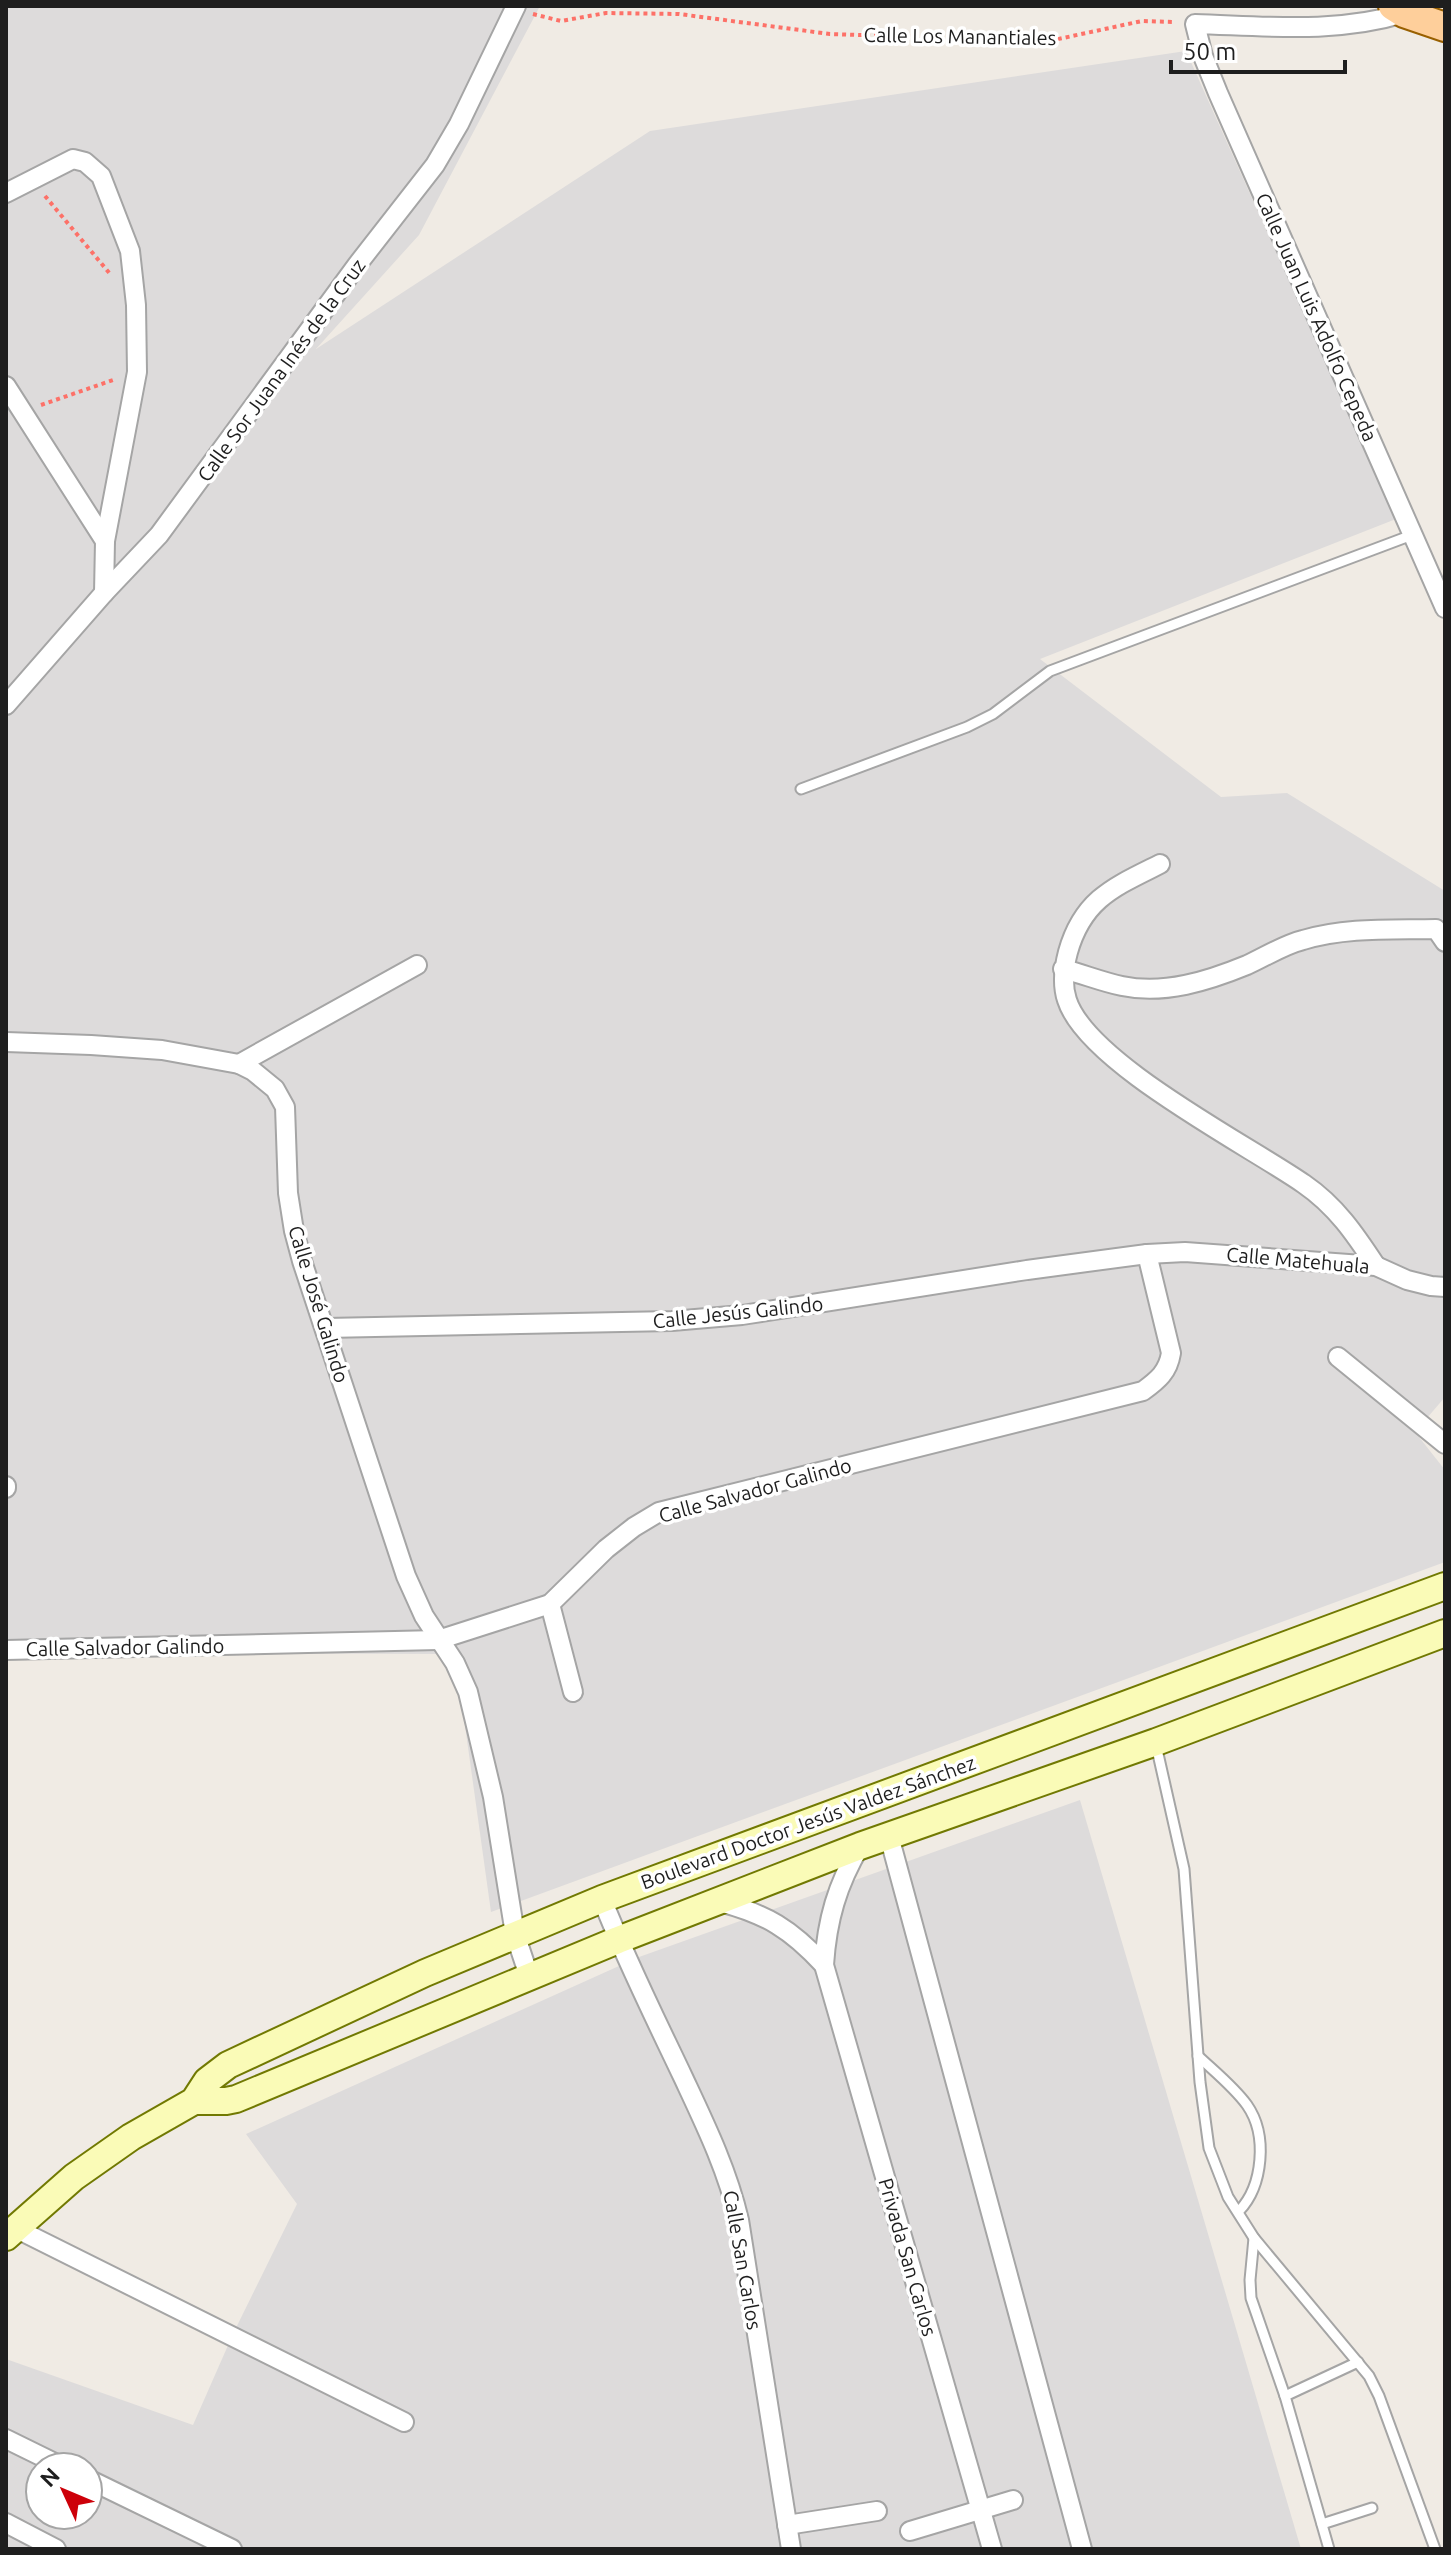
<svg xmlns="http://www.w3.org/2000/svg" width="1451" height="2555" font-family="Ubuntu,sans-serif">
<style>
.residential{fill:#dddbdb;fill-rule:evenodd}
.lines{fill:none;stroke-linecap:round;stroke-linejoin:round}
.service-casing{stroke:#a5a5a5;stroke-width:13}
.minor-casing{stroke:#a5a5a5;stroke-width:22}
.secondary-casing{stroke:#717902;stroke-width:30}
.primary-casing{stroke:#996000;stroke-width:32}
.path{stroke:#fd7168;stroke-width:4;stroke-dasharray:4 4;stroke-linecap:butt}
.service{stroke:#fff;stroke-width:9}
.minor{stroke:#fff;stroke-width:18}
.secondary{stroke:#fafbb7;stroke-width:26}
.primary{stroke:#fecf9b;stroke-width:28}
.labels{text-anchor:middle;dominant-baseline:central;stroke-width:7;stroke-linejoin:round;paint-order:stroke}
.street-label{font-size:20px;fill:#1e1e1e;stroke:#fff}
</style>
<rect width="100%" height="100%" fill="#f0ebe4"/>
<g class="residential">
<polygon points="6,6 540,6 419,235 316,349 650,131 1186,51 1396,519 1040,659 1221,797 1287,793 1445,891 1445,1397 1415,1432 1445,1470 1445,1562 491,1912 455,1654 6,1653"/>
<path d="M1080 1800 1301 2549H6V2359L193 2425 233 2334 297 2204 246 2134 639 1957ZM40 2467H88V2515H40Z"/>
</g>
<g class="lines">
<defs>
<g id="service">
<polyline points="801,789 967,727 993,714 1050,671 1412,535"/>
<polyline points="1156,1745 1184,1869 1200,2082 1209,2148 1228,2197 1254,2238 1369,2376 1379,2396 1435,2549"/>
<path d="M1198 2056C1215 2072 1234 2087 1247 2105 1268 2135 1263 2186 1239 2211"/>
<polyline points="1254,2238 1250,2280 1251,2298 1285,2396"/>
<polyline points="1322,2524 1372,2508"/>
<polyline points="1329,2549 1285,2396 1358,2362"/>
</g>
<g id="minor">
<path d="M1404 13C1336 34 1265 26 1195 24L1203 56 1218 93 1445 608"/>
<polyline points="6,193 73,159 85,162 101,176 130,251 136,305 137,372 105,541 104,593"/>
<polyline points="6,386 105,541"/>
<polyline points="6,705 104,593 159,535 357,265 435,165 459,124 516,6"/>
<path d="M1160 864C1114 887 1083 899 1068 952 1064 967 1062 985 1067 1000 1087 1063 1248 1145 1304 1184 1336 1206 1355 1234 1376 1266"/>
<path d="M1063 969C1083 974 1102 982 1122 986 1164 995 1208 981 1247 965 1265 957 1283 945 1303 940 1347 927 1391 930 1436 929L1445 942"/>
<polyline points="6,1042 91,1045 162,1050 239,1064 253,1071 275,1089 285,1107 288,1193 294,1231 302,1261 406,1576 424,1616 455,1663 468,1692 493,1797 515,1934 529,1976"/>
<polyline points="239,1064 417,965"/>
<polyline points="326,1328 672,1321 742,1315 1027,1270 1147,1254 1185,1252 1376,1266 1407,1280 1431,1286 1445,1287"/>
<polyline points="1338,1357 1445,1444"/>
<polyline points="6,1486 6,1488"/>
<polyline points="550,1604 573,1692"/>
<path d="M6 1650 438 1640 550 1604 606 1549 634 1527 659 1512 1143 1391C1158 1380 1168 1372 1171 1353L1147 1254"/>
<polyline points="889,1836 1082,2549"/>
<path d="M860 1846C837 1885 827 1920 824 1965L992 2549"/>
<path d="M602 1899C626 1960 655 2018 683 2077 705 2124 727 2169 739 2220L791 2549"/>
<path d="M720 1902C766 1914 791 1929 824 1965"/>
<polyline points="15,2228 404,2422"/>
<polyline points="6,2439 63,2467"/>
<polyline points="88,2479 232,2549"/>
<polyline points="6,2523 56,2549"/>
<polyline points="787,2525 877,2511"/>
<polyline points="910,2531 1013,2500"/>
</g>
<g id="secondary">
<polyline points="194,2101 226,2101 236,2099 618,1940 860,1846 1156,1742 1445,1633"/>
<polyline points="6,2237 74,2177 131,2137 194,2101 207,2081 228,2065 425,1973 602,1899 1445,1586"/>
</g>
<polyline id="primary" points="1393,6 1404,13 1445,27"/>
</defs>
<use href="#service" class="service-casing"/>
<use href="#minor" class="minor-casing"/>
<use href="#secondary" class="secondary-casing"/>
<use href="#primary" class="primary-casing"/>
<g class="path">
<polyline points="533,14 561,21 606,13 679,14 830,34 1049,41 1142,21 1175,22"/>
<polyline points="45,196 111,275"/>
<polyline points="41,405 116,379"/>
</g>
<use href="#service" class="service"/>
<use href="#minor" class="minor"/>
<use href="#secondary" class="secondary"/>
<use href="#primary" class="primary"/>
</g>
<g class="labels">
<g class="street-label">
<text transform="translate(960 36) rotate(1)">Calle Los Manantiales</text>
<text transform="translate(1317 317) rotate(66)">Calle Juan Luis Adolfo Cepeda</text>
<text transform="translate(281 370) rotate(-54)">Calle Sor Juana Inés de la Cruz</text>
<text transform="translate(1298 1260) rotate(5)">Calle Matehuala</text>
<text transform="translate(319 1304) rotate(73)">Calle José Galindo</text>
<text transform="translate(738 1312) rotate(-6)">Calle Jesús Galindo</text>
<text transform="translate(755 1490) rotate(-15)">Calle Salvador Galindo</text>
<text transform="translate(125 1647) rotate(-1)">Calle Salvador Galindo</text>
<text transform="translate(808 1822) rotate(-20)">Boulevard Doctor Jesús Valdez Sánchez</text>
<text transform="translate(908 2257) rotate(74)">Privada San Carlos</text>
<text transform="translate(743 2260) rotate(80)">Calle San Carlos</text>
</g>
</g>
<rect width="1451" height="2555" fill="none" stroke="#1e1e1e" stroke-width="16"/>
<g transform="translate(64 2491) rotate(314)"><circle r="38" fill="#ffffff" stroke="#a5a5a5" stroke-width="2"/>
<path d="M0-6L14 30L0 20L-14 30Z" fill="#cd0009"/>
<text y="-12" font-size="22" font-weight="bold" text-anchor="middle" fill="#1e1e1e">N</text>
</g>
<path d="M1171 60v12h174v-12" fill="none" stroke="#1e1e1e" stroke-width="4"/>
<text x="1183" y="60" font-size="24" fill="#1e1e1e" stroke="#ffffff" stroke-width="6" paint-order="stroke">50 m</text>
</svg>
